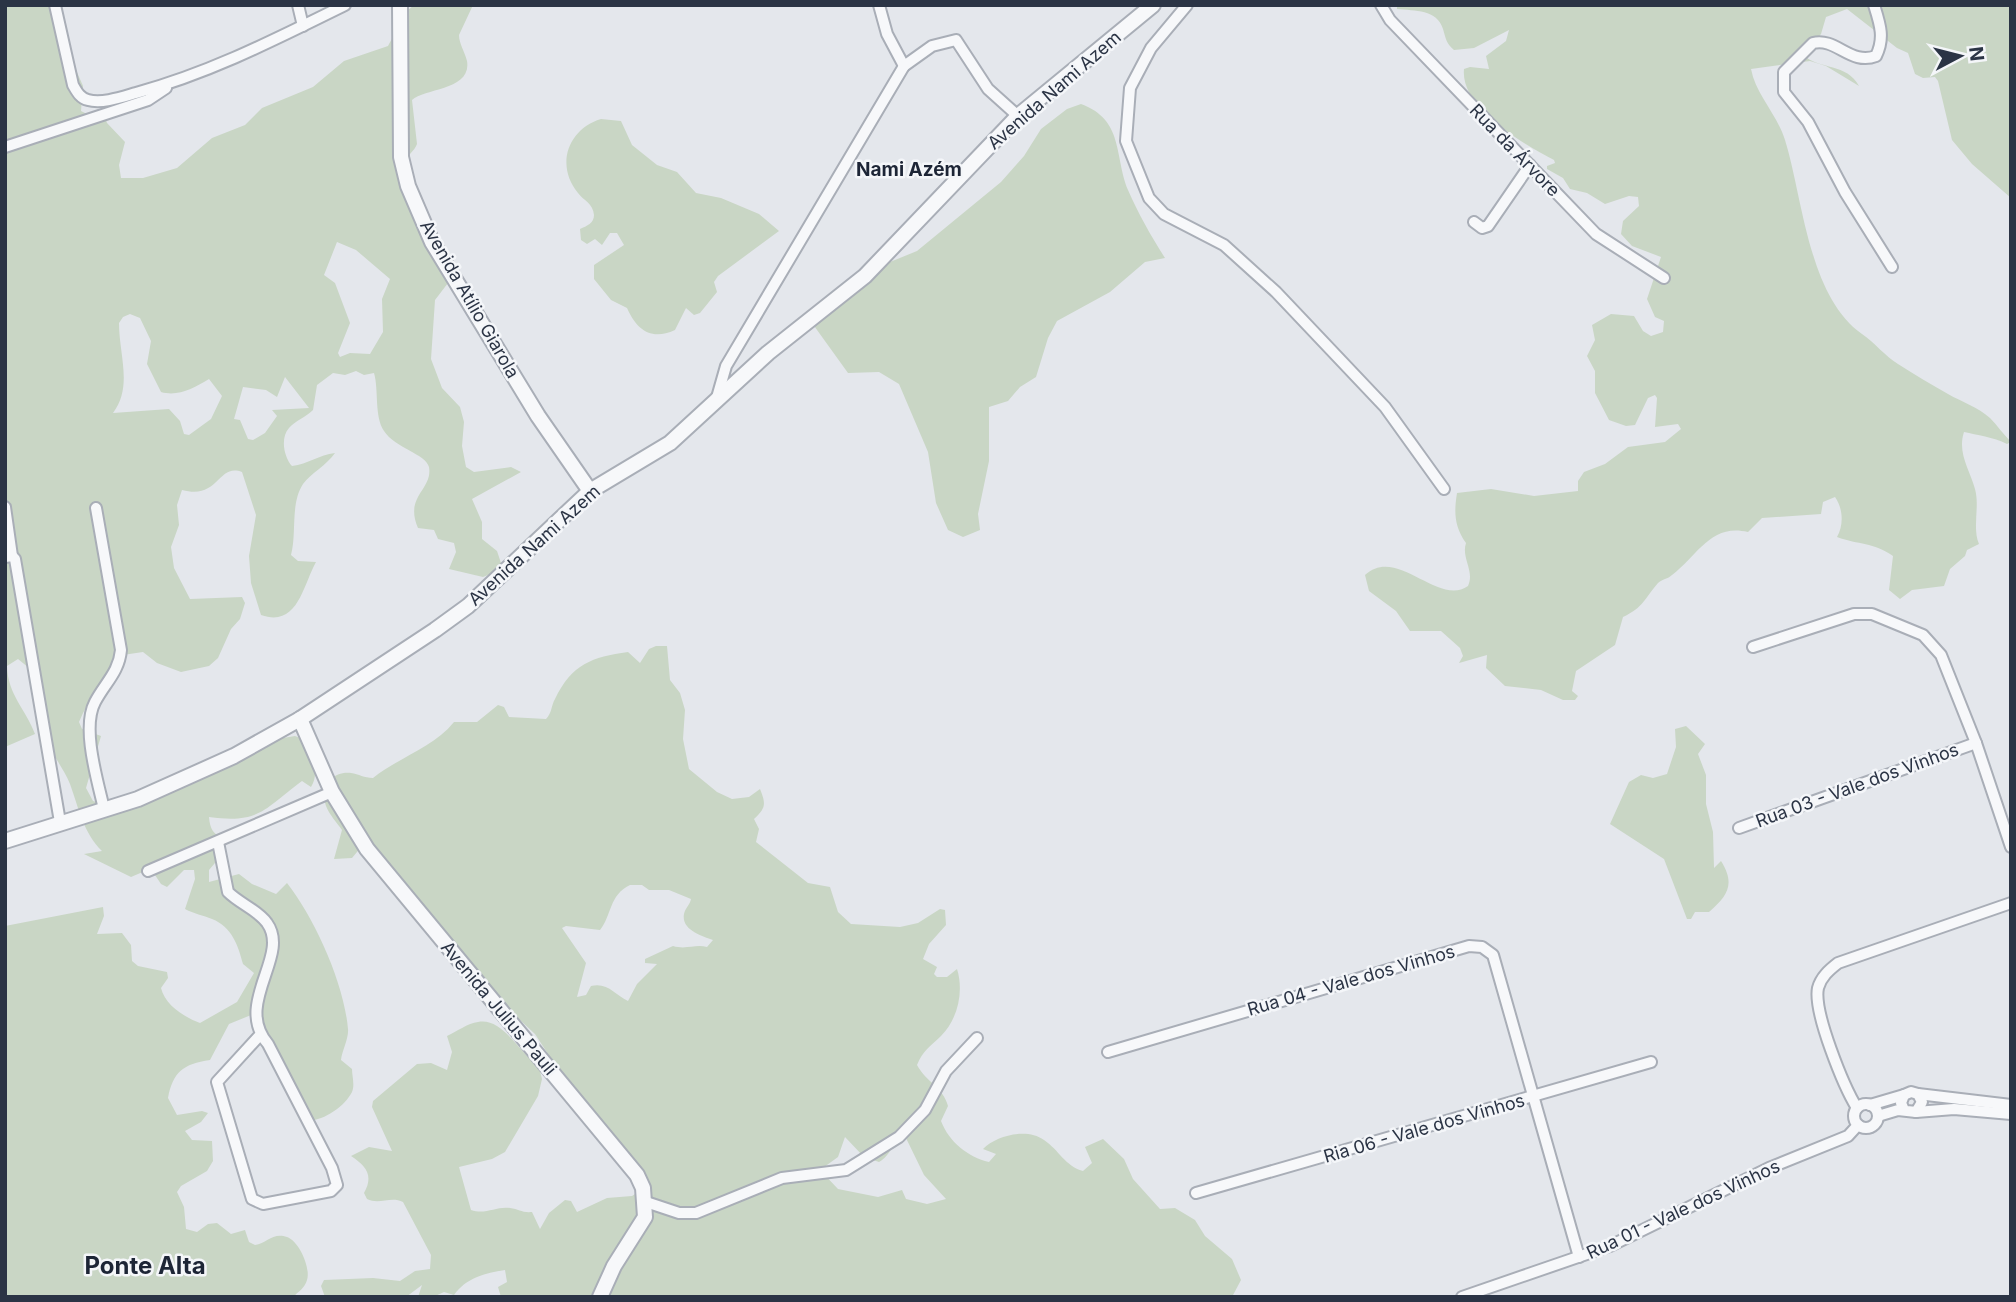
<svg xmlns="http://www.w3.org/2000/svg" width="2016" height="1302" font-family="Inter,sans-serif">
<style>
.green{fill:#c9d6c5;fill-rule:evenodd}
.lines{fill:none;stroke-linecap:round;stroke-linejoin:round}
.minor-casing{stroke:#a9aeb7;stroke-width:14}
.tertiary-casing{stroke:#a9aeb7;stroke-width:18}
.minor{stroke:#f7f8fa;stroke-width:10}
.tertiary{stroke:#f7f8fa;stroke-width:14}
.labels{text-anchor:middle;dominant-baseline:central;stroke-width:5;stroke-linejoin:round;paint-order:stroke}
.street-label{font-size:18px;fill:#2b3445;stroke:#f4f6f9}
.neighbourhood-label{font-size:19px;font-weight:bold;fill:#1d2536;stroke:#f4f6f9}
.district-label{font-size:24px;font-weight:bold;fill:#1d2536;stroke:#f4f6f9}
</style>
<rect width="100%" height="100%" fill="#e4e7ec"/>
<g class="green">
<path d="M5 5H56L69 54 83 86 81 111 87 114 104 115 107 123 125 142 119 165 121 178H143L177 168 212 138 245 125 262 108 313 87 344 61 388 46 406 12 414 5H473L459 35C459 44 465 52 467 61 472 90 425 88 412 100L417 144C414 152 407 155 404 162 389 195 431 245 448 271V283L435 300 431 359 442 388 460 407 464 422 462 446 466 467 474 472 511 467 521 472 472 499 482 522V539L497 551 503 569 483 577 449 569 456 552 454 543 438 539 434 530 418 528C404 496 433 490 429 467 426 454 395 448 384 431 374 416 379 390 374 373L364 375 356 371 345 375 333 373 317 385 313 410C306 417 295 421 289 428 280 438 284 457 292 466 308 464 319 455 335 453 327 465 311 473 303 484 290 504 297 533 291 555L298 561 316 562C303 585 298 628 261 615L251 583 249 556 256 515 242 472C217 463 220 500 182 490L177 505 179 525 171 547 174 568 190 599 242 597 245 603 240 619 231 629 218 658 209 666 181 672 157 663 143 652 116 656C106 680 89 697 79 722L82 729 101 736 86 788 93 801 110 806 283 738 295 736 303 739C310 755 321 771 311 787L302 781C264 809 260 824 209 817 210 829 213 834 224 839L226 850 209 870V882L239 874 252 884 276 894 287 883C315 919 344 983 348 1029 349 1038 342 1051 341 1060L352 1069C352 1076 355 1085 352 1092 344 1108 317 1126 300 1119L280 1081 277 1053 256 1013 229 1024 210 1060C183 1064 173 1072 168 1098L177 1115 202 1111 208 1113 201 1122 185 1131 192 1140 212 1141 213 1161 207 1171 181 1186 177 1192 184 1207 186 1229 197 1232 208 1224 217 1223 231 1234 245 1230 249 1242 255 1245C267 1243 273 1232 287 1237 299 1241 311 1268 307 1280 305 1288 298 1292 293 1297H5V926L103 907 104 916 97 934 122 933 131 945 132 961 138 966 167 972 168 978 161 988C165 1005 184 1017 200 1023L237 1002 254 973 243 964C238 945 232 927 212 919 203 915 194 914 185 909L195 879 194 870H184L167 887 161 884 153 872 145 871 131 877 84 854 102 851C83 832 79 809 70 784 64 769 53 756 47 741 37 718 32 693 29 668L18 659 7 666C8 695 25 708 35 734L5 747ZM337 242 356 250 390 279 382 299 383 332 370 354 350 353 340 357 338 353 350 323 335 283 324 275ZM130 314 140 318 151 341 147 364 161 392C178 397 194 388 209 379L222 396 211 419 189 435 184 434 180 421 169 409 113 413C133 386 119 355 119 323L123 317ZM285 377 309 408 272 410 277 416 265 433 253 440 248 439 240 420 234 419 243 387 266 390 277 397Z"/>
<path d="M1397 5H2011V198L1972 164 1952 140 1938 81 1935 77 1923 78 1915 74 1908 53 1897 48 1847 9 1826 17 1821 34 1803 55C1820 70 1847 63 1859 86L1826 66 1810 61 1751 69C1756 95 1777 114 1785 140 1803 198 1808 296 1862 334 1875 343 1885 356 1898 364 1915 375 1932 385 1948 394 1962 402 1978 407 1990 418 1997 425 2003 434 2011 442L2007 444C1993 437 1977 435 1964 432 1957 453 1970 470 1975 489 1980 507 1972 527 1979 544L1967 550 1965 556 1950 569 1944 586 1912 590 1900 599 1889 590 1893 556C1873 542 1859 545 1837 537 1844 525 1843 508 1835 497L1823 502 1821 514 1762 518 1748 532C1711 523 1698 555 1672 575 1668 579 1662 579 1658 583 1644 599 1644 607 1623 617L1615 645 1576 671 1572 691 1578 696 1575 700H1563L1541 690 1505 686 1486 668 1487 655 1459 663 1463 656 1460 648 1441 631H1410L1396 611 1369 591 1365 575C1397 545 1438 607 1468 586 1475 571 1461 558 1466 543 1454 526 1454 512 1457 493L1491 489 1534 496 1578 491V481L1584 472 1605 464 1628 447 1665 442 1681 429 1678 424 1655 427 1657 398 1655 395 1648 398 1635 425 1626 426 1609 420 1595 393V371L1587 356 1595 340 1592 325 1611 314 1634 316 1643 331 1651 336 1663 332 1664 321 1655 317 1647 299 1661 257 1632 246 1621 234 1623 221 1639 206 1638 197 1629 196 1605 204 1587 193 1570 189 1563 178 1547 169V166L1555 163 1554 160C1524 144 1460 109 1464 69L1470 67 1489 69 1486 56 1506 41 1509 30 1474 48 1454 50C1446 43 1446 39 1443 29 1437 9 1415 11 1397 9Z"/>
<path d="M1081 104C1124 120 1114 155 1128 190 1139 215 1151 236 1165 258L1145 262 1110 292 1057 321 1048 338 1036 377 1020 387 1008 401 989 407V461L978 514 980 530 963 537 948 530 936 503 928 452 899 384 879 372 848 373 812 323 873 264 890 262 917 251 1001 182 1024 156 1041 129 1067 109Z"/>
<path d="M601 119 621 121 632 145 657 165 677 172 696 193 721 198 759 214 779 231 718 276 714 282 717 292 700 313 694 315 686 308 675 330C651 341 637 330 627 308L611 300 594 279V265L624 245 617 233H610L602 245 595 239 587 244 581 240 580 229C587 226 594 223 594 215 593 203 584 201 578 193 555 165 568 129 601 119Z"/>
<path d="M656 646H667L670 680 680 693 685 710 683 739 689 769 717 792 732 799 749 797 760 789C766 804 766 808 754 819L759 829 756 842 808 883 830 887 838 912 851 924 900 927 918 923 940 909 945 910 946 925 929 944 923 959 937 967 934 974 937 977H947L957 969C964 991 958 1019 941 1036 930 1047 923 1050 917 1065 926 1082 943 1087 948 1106L941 1121C949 1142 968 1157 989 1162L996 1154 983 1149C997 1135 1027 1128 1044 1140 1059 1150 1065 1166 1083 1171L1092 1163 1085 1147 1103 1139 1124 1159 1133 1179 1160 1209 1175 1208 1195 1220 1205 1236 1232 1259 1241 1280 1232 1297H501L498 1287 507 1282 505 1270C485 1273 466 1278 454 1295L444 1292 433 1297H418L422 1285 406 1297H325L321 1286 324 1280 373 1278 400 1281 415 1271 430 1269 431 1255 403 1202C391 1196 379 1205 367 1199L364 1193C374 1175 366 1166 351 1156L369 1147 392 1151 372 1107 373 1101 417 1064 431 1063 447 1070 452 1052 447 1036C456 1032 468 1023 478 1022 503 1017 521 1055 539 1067L542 1079 538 1096 505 1152 492 1159 459 1167 471 1210C486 1215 496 1206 510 1208 519 1209 522 1213 532 1212L540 1229 549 1213 565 1200 571 1201 577 1212 607 1198 632 1196 638 1192 632 1162 627 1151 550 1057 535 1034 504 1005 418 903 378 849 362 846 352 858 334 859 342 830C337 823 329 814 326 806 320 788 331 771 351 773 359 774 364 778 373 778 399 757 433 748 454 722H477L498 705 504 707 509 717 546 719C552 713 551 706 555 699 572 664 592 657 628 652L640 663 649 649ZM630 885H642L649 890H669L691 899C690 905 685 908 684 914 681 930 702 936 713 940L707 947C695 944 686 950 673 946L645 959V963L657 964 637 984 628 1001C615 995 608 982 591 986L586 995 577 997 586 963 562 928 566 926 600 930C612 915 609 895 630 885ZM905 1136 924 1175 946 1199 927 1204 906 1199 902 1190 878 1197 838 1189 820 1170 838 1157 845 1137 864 1157 879 1162C891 1156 892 1141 905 1136Z"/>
<path d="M1686 726 1705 744 1698 754 1706 775V804L1713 832 1714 868 1721 861C1736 885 1727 896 1709 912H1695L1691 919H1687L1664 859 1610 824 1629 782 1641 775 1653 778 1667 774 1676 747 1675 729Z"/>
</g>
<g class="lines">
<defs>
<g id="minor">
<path d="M55 5 73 85C77 92 80 98 88 100 102 104 122 97 136 93 210 73 276 39 345 5"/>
<polyline points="298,5 303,26"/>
<polyline points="879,5 887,34 904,66 932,46 956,40 988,89 1018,116"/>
<polyline points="1187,5 1151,48 1130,88 1126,141 1149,198 1164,214 1224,245 1276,292 1385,407 1444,489"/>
<polyline points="1381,5 1390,20 1596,234 1664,278"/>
<path d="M1874 5C1880 24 1885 38 1876 56 1851 66 1836 37 1813 43L1784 72V92L1808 122 1845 192 1892 267"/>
<polyline points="5,147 148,100 166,88"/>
<polyline points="1474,222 1482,228 1488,226 1530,165"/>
<polyline points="716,401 726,366 904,66"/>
<polyline points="5,507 12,556"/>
<path d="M96 508 121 650C119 672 105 683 95 702 81 728 98 782 104 809"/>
<polyline points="5,557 12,556 15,559 60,822"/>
<polyline points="1753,647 1854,614 1872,614 1923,635 1941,655 1976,743 2011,847"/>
<polyline points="1739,828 1976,743"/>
<path d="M218 842 228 892C240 904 258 910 267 923 291 956 233 1003 268 1044L332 1168 337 1185 331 1191 263 1204 252 1199 217 1082 260 1035"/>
<polyline points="148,871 332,792"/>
<polyline points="1108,1052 1469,946 1482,947 1493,955 1579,1257"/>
<polyline points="1918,1094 2011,1105"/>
<circle cx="1866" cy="1116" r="12"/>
<polyline points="1870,1105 1904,1095"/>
<path d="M1857 1108C1844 1087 1813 1012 1818 988 1821 977 1829 970 1838 963L2011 903"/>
<polyline points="1916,1112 1954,1109 2011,1114"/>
<polyline points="1878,1116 1898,1110 1916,1112 1922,1102 1918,1094 1911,1092 1904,1095 1901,1103 1904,1110"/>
<polyline points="1196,1193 1651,1062"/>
<polyline points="646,1202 679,1213 696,1213 782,1178 846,1170 899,1137 925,1110 946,1071 977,1038"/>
<polyline points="1462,1297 1610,1246 1769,1168 1848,1136 1858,1125"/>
</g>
<g id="tertiary">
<polyline points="400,5 401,157 408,186 432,242 538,416 590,491"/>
<polyline points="300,719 332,792 367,849 637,1175 643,1188 645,1217 614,1266 600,1297"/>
<polyline points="5,841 138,799 234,756 300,719 435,630 468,606 590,491 670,443 768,353 865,276 1018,116 1153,5"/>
</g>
</defs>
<use href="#minor" class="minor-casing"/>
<use href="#tertiary" class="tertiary-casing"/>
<use href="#minor" class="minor"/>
<use href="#tertiary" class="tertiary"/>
</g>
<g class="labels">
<g class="street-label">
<text transform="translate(1054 90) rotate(-41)">Avenida Nami Azem</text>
<text transform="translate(1515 150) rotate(46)">Rua da Árvore</text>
<text transform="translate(470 299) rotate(60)">Avenida Atílio Giarola</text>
<text transform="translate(534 545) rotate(-42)">Avenida Nami Azem</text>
<text transform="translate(1857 785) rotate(-20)">Rua 03 - Vale dos Vinhos</text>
<text transform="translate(1351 980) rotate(-16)">Rua 04 - Vale dos Vinhos</text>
<text transform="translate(499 1008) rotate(50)">Avenida Julius Pauli</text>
<text transform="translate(1424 1128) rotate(-16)">Ria 06 - Vale dos Vinhos</text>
<text transform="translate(1683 1209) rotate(-25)">Rua 01 - Vale dos Vinhos</text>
</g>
<g class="neighbourhood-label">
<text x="909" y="169">Nami Azém</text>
</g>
<g class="district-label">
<text x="145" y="1265">Ponte Alta</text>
</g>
</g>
<rect width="2016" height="1302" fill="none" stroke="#2b3445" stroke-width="14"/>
<g transform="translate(1960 56) rotate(83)" stroke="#f4f6f9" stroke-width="5" paint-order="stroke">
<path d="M0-5L12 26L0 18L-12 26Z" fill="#2b3445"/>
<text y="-10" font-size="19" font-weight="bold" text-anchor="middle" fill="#2b3445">N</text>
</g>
</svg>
